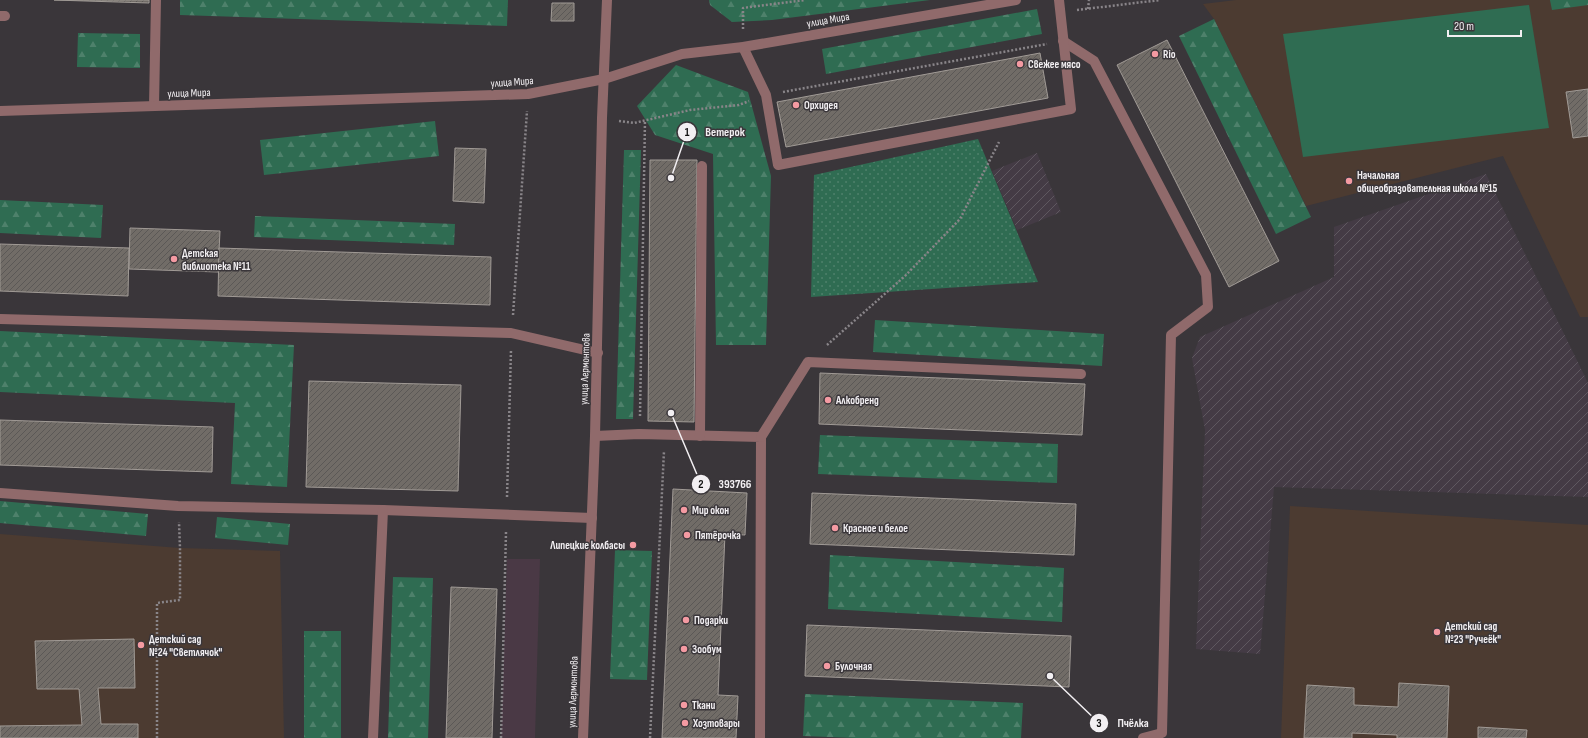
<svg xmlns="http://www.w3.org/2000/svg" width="1588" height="738" font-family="'Sofia Sans Condensed',sans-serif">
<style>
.commercial{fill:#4a3945}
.industrial{fill:url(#industrial-furrows)}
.education{fill:#4c3b31}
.grass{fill:url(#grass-dots)}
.forest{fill:url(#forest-firs)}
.green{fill:#2f6c52}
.building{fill:url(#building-hatch);stroke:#a19b96}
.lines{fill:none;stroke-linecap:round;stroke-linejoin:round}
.path{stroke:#898589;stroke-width:2.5;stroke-dasharray:2 2;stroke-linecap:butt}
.minor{stroke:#906a6b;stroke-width:10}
.poi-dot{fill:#f49aa2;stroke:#3a363a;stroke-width:1.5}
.labels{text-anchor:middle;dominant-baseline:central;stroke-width:3;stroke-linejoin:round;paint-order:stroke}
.street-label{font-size:11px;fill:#f2eff2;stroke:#3a363a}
.poi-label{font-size:11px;font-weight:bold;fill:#f2eff2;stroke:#3a363a;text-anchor:start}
.leader{fill:none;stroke:#f2eff2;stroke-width:1.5}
.callout-dot{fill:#f2eff2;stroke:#3a363a;stroke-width:1.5}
.mark-label{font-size:12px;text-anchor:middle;font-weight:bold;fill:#111}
.callout-label{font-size:12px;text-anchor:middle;font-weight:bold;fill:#f2eff2;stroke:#3a363a;stroke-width:3;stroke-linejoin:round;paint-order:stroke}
</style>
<defs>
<pattern id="industrial-furrows" width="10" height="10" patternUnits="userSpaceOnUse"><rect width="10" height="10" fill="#443b45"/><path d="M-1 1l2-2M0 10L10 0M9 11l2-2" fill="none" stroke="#5f5860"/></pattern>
<pattern id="grass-dots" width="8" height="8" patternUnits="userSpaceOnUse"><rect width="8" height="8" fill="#2f6c52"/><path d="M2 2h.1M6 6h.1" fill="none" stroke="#4e816b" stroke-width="1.8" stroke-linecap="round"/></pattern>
<pattern id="forest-firs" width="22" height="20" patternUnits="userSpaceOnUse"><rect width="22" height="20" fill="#2f6c52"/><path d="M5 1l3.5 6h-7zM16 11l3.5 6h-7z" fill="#4e816b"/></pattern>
<pattern id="building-hatch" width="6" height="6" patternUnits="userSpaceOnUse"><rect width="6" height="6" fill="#716c67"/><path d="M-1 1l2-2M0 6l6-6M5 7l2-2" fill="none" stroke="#5b5856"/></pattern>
</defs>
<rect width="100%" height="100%" fill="#3a363a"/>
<polygon class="commercial" points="507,559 540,559 535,738 501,738"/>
<g class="industrial">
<polygon points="1037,153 1061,212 1017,230 992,171"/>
<polygon points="1486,174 1588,383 1588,497 1274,487 1260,654 1196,649 1205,430 1192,358 1200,337 1334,277 1334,227"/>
</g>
<g class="education">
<polygon points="1236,0 1588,0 1588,317 1580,317 1503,156 1306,206 1214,19 1203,4"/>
<polygon points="1290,506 1588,525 1588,738 1281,738"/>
<polygon points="0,534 180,548 280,551 284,738 0,738"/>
</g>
<polygon class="grass" points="978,139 1038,282 811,297 814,175"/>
<g class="forest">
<polygon points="180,0 508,0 507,26 180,15"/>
<polygon points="709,0 930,0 772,20 732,22 710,5"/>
<polygon points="1550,0 1588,0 1588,5 1552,10"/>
<polygon points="1037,9 1042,34 826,74 822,49"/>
<polygon points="1214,19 1311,217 1276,234 1179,36"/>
<polygon points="78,33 140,34 140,68 77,67"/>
<polygon points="676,65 748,92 771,176 766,345 716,345 713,154 655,135 637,106"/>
<polygon points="435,121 439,156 264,175 260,140"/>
<polygon points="624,150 641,150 633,419 616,419"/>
<polygon points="0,200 103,205 101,238 0,233"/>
<polygon points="255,216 455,224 454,245 254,237"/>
<polygon points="875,320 1104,334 1102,366 873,352"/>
<polygon points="0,331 294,345 287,487 231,484 235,403 0,392"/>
<polygon points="820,435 1058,444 1057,483 818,474"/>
<polygon points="0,501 148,514 146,536 0,523"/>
<polygon points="217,517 290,524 288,545 215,538"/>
<polygon points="615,550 652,551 647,680 610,679"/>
<polygon points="830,555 1064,568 1062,622 828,609"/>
<polygon points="393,577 433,578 428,738 388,738"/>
<rect x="304" y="631" width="37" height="107"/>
<polygon points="805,694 1023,703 1021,738 855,738 803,736"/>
</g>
<polygon class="green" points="1529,5 1549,128 1303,157 1283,34"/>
<g class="building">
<polygon points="54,0 149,0 149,3"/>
<polygon points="552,3 574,3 574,21 551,21"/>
<polygon points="1167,40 1279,261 1229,287 1117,65"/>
<polygon points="1040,53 1048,98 786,147 777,102"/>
<polygon points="1588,89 1588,136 1573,138 1566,92"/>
<polygon points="455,148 486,149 484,203 453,201"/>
<polygon points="650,160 697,160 694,422 648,421"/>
<polygon points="130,228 220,231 218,272 129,269"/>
<polygon points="0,244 129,248 128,296 0,291"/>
<polygon points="219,248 491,257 490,305 218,296"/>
<polygon points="820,373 1085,384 1082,435 819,424"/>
<polygon points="309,381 461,385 458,491 306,487"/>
<polygon points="0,420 213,427 212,472 0,465"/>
<polygon points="673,489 747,493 745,535 725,534 718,695 738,696 736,738 662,738"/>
<polygon points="812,493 1076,504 1074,555 810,544"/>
<polygon points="451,587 497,589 492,738 446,738"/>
<polygon points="807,625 1071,636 1069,687 805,676"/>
<polygon points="134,639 135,688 98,688 101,724 138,724 138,738 0,738 0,726 82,725 79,689 37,689 35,641"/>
<polygon points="1399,683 1449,686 1447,738 1397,738 1397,735 1352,733 1352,738 1304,738 1307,685 1354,688 1354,705 1398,707"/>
<polygon points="1478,727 1527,730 1526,738 1478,738"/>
</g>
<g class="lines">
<g class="path">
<polyline points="1088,9 1089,0"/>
<polyline points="1077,10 1160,0"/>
<polyline points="743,29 743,8 805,0"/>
<polyline points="783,92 1047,44"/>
<polyline points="619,121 634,123 690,110 739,105 749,101"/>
<polyline points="513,315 527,111"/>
<polyline points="827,345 905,276 960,219 999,142"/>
<polyline points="640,416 645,120"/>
<polyline points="507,497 511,350"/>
<polyline points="157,738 157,603 180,600 180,548 179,522"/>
<polyline points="501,738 506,532"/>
<polyline points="650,738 664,451"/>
</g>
<g class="minor">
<polyline points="0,16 5,16"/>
<polyline points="1063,41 1094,61 1206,275 1208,307 1171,335 1162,733 1143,738"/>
<polyline points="743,47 766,95 778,165 1071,109 1059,0"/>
<polyline points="154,106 156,0"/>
<polyline points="0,111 528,94 604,79 682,54 743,47 1016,0"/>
<polyline points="0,319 511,333 598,353"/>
<polyline points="595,436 639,434 761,437 760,738"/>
<polyline points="700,436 702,166"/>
<polyline points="761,437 808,362 1081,374"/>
<polyline points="0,493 178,506 383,510 592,518"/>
<polyline points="373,738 383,510"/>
<polyline points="583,738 595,436 602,118 607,0"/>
</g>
</g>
<g class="poi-dot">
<circle cx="1155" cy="54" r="4"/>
<circle cx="1020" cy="64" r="4"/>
<circle cx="796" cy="105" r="4"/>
<circle cx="1349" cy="181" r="4"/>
<circle cx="174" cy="259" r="4"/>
<circle cx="828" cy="400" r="4"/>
<circle cx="684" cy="510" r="4"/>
<circle cx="835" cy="528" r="4"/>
<circle cx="687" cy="535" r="4"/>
<circle cx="633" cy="545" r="4"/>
<circle cx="686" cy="620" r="4"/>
<circle cx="1437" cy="632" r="4"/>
<circle cx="141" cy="645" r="4"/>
<circle cx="684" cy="649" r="4"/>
<circle cx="827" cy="666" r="4"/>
<circle cx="684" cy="705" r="4"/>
<circle cx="685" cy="723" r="4"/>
</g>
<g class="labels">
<g class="street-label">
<text transform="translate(828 20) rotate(-10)">улица Мира</text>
<text transform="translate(512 82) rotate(-4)">улица Мира</text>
<text transform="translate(189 93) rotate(-2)">улица Мира</text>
<text transform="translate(585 369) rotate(-88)">улица Лермонтова</text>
<text transform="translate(573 692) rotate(-88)">улица Лермонтова</text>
</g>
<g class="poi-label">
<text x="1163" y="54">Rio</text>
<text x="1028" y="64">Свежее мясо</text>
<text x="804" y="105">Орхидея</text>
<text x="1357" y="175">Начальная<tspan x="1357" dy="13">общеобразовательная школа №15</tspan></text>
<text x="182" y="253">Детская<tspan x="182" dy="13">библиотека №11</tspan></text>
<text x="836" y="400">Алкобренд</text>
<text x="692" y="510">Мир окон</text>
<text x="843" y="528">Красное и белое</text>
<text x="695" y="535">Пятёрочка</text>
<text x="625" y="545" text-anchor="end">Липецкие колбасы</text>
<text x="694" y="620">Подарки</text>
<text x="1445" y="626">Детский сад<tspan x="1445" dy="13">№23 "Ручеёк"</tspan></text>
<text x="149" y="639">Детский сад<tspan x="149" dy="13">№24 "Светлячок"</tspan></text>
<text x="692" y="649">Зообум</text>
<text x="835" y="666">Булочная</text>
<text x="692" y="705">Ткани</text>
<text x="693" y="723">Хозтовары</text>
</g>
</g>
<path class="leader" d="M671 178L687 132M671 413L701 484M1050 676L1099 723"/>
<g class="callout-dot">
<circle cx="671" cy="178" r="4"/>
<circle cx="671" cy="413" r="4"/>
<circle cx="1050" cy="676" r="4"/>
<circle cx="687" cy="132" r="10"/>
<circle cx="701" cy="484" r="10"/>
<circle cx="1099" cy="723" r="10"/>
</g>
<g class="mark-label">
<text x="687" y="136">1</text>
<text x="701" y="488">2</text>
<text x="1099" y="727">3</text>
</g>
<g class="callout-label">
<text x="725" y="136">Ветерок</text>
<text x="735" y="488">393766</text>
<text x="1133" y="727">Пчёлка</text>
</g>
<path d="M1448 30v6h73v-6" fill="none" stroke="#f2eff2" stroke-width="2"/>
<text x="1454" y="30" font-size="12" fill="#f2eff2" stroke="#3a363a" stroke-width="3" paint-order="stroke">20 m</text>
</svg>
